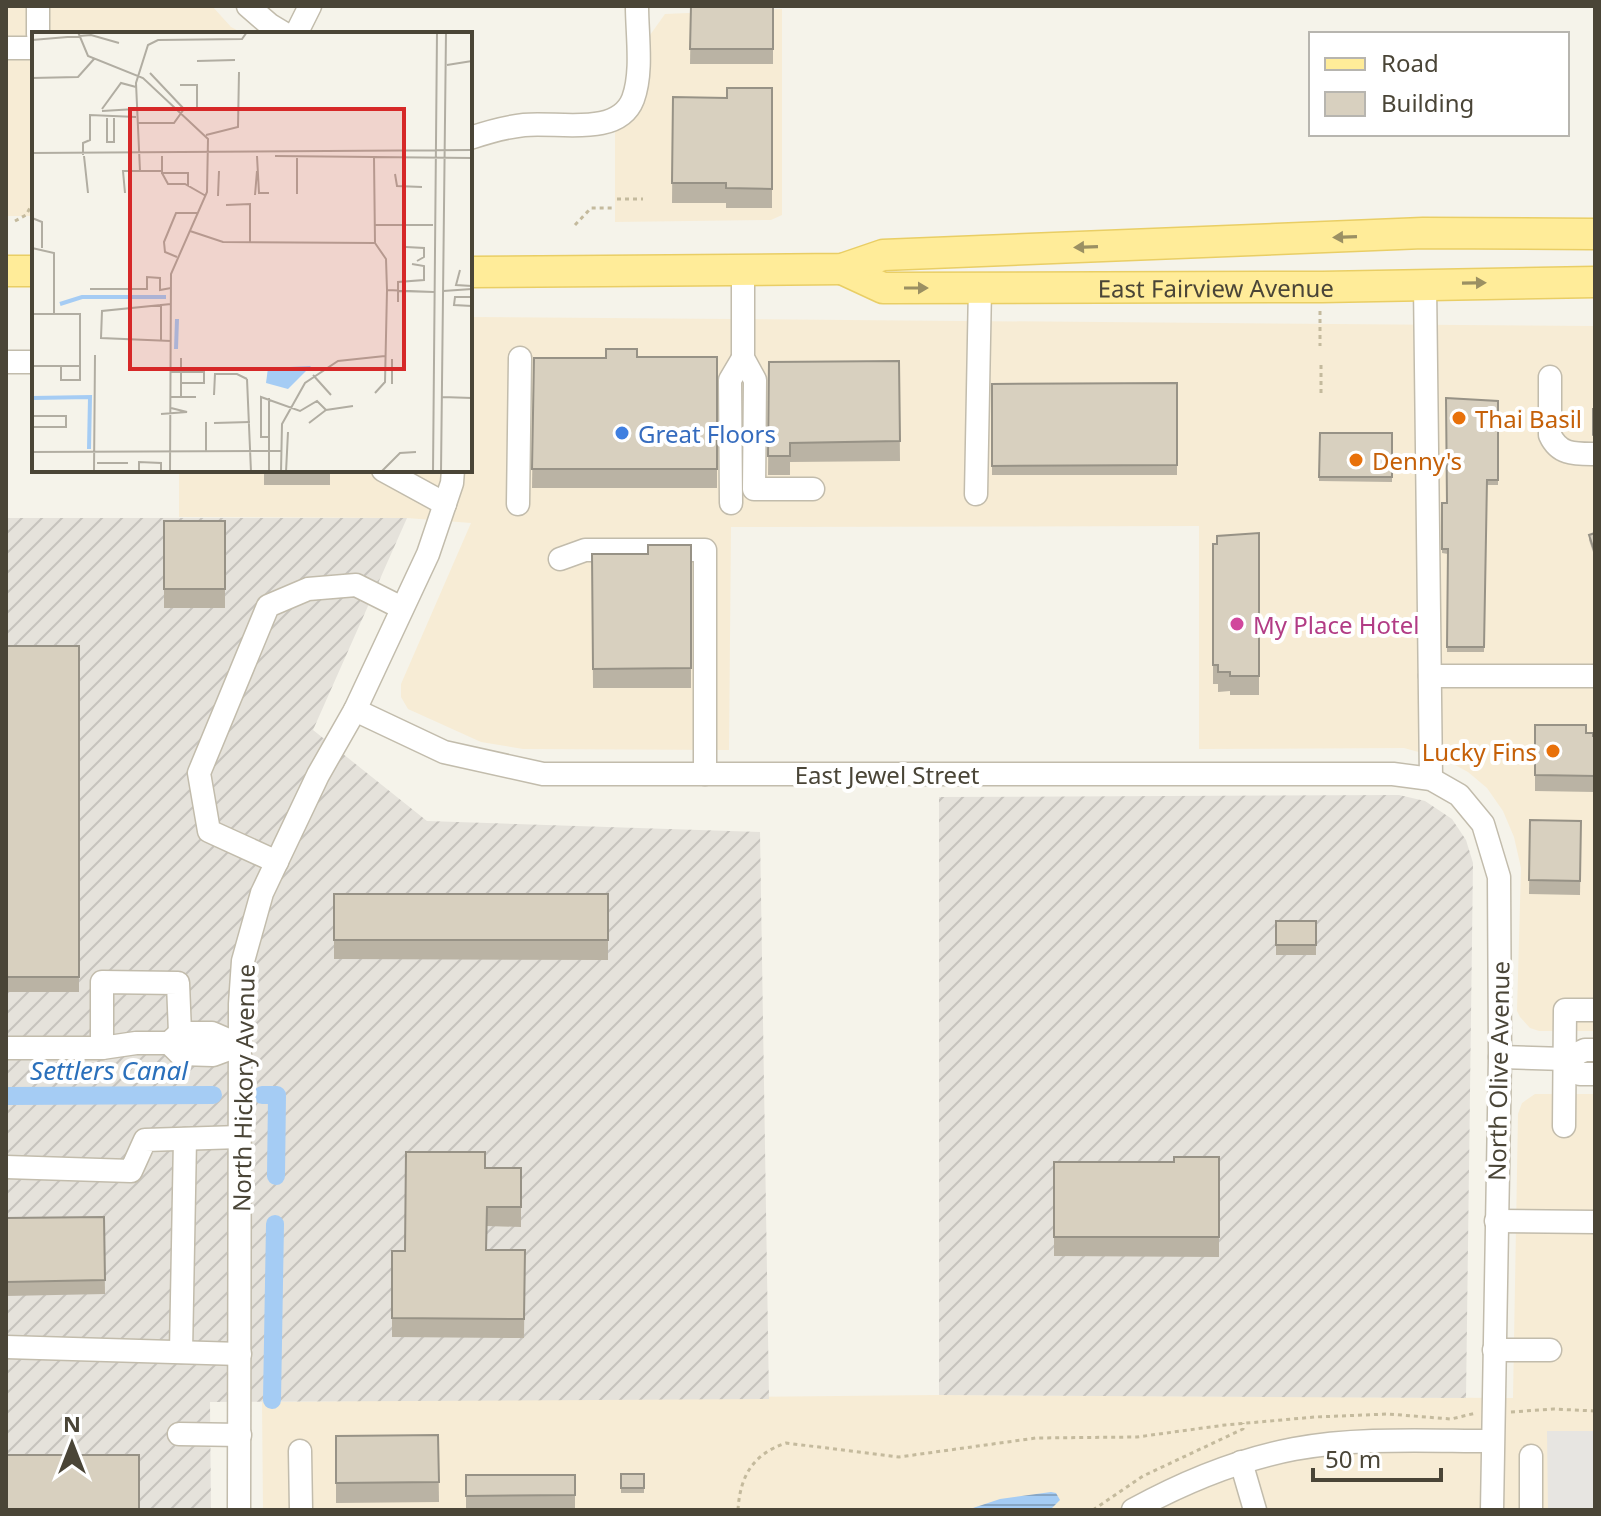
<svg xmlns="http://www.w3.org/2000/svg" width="1601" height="1516" font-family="'Noto Sans',sans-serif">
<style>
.commercial{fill:#f7ecd5}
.industrial{fill:url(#industrial-furrows)}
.parking{fill:#e7e5e1}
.water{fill:url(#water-rules)}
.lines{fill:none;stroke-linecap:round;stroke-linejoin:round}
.canal{stroke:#a5ccf4;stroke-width:18}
.minor-casing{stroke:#c2bcac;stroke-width:25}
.major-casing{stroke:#e9ce65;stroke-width:33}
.path{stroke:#c4ba9d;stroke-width:3;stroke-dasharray:4 4;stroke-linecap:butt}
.minor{stroke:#fff;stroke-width:22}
.major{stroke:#ffec99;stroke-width:30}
.wall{fill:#bab3a4}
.building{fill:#d8d0bf;stroke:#979286;stroke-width:2}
.oneway{fill:#9b9063}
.food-dot{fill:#e8710a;stroke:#fff;stroke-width:3}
.shop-dot{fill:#3f7fe0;stroke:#fff;stroke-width:3}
.hotel-dot{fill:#d1479c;stroke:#fff;stroke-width:3}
.labels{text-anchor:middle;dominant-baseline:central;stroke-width:8;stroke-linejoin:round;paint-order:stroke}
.street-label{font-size:24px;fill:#4a4537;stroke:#fff}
.food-label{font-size:24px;fill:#c56008;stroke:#fff;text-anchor:start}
.shop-label{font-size:24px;fill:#366cbe;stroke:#fff;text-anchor:start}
.hotel-label{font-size:24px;fill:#b23c85;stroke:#fff;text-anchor:start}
.water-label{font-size:26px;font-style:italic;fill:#2b70bb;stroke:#fff}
.inset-river{fill:none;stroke:#a5ccf4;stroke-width:4}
.inset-road{fill:none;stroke:#b1ada2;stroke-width:2}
.view{fill:#d62828;fill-opacity:0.15;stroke:#d62828;stroke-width:4}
.inset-edge{fill:none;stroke:#4a4537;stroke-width:4}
</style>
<defs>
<pattern id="industrial-furrows" width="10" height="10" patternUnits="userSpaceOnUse" patternTransform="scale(2)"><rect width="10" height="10" fill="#e5e2db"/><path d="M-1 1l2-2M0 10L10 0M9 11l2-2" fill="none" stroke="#c6c3bd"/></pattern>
<pattern id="water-rules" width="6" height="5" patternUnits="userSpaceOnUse" patternTransform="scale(2)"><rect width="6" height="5" fill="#a5ccf4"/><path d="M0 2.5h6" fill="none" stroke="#88a7c6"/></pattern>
</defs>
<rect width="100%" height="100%" fill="#f5f3ea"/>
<g class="commercial">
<polygon points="6,6 212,6 231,27 244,34 34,34 34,216 6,216"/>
<polygon points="782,9 782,215 771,220 615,222 615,131 649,76 650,35 665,14"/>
<polygon points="470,317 1595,326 1595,1031 1539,1031 1530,1028 1520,1017 1517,1011 1521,868 1514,837 1503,811 1487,788 1468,772 1444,759 1404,748 1199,749 1199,526 731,527 729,750 523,749 481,742 408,709 401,697 401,684 471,523 407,518 179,517 179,470 470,470"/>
<polygon points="1535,1094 1595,1094 1595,1510 263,1510 262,1402 939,1395 1513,1398 1518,1114 1522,1103"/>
</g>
<g class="industrial">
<polygon points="6,518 407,518 313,730 427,821 760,832 769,1399 210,1402 211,1510 6,1510"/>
<polygon points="1399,795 1425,801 1452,819 1466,840 1473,863 1466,1398 939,1395 939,797"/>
</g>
<polygon class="parking" points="1547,1431 1595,1431 1595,1510 1548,1510"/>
<polygon class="water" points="1051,1492 1056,1493 1060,1500 1050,1510 967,1510 1000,1499"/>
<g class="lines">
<g class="canal">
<polyline points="262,1095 277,1095 276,1176"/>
<polyline points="6,1096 213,1095"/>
<polyline points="272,1400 275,1224"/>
</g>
<defs>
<g id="minor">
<polyline points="248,6 270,25 285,34"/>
<polyline points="38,34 38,6"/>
<polyline points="296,34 310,6"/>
<polyline points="6,48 34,48"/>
<path d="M470 138C488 132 506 127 524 125 556 121 618 138 633 99 643 72 637 35 637 6"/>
<polyline points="743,271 743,358 755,380 754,489 813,489"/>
<polyline points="1425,284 1431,779"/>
<polyline points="6,362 34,362"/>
<path d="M1550 377V435C1559 455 1575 454 1595 454"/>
<polyline points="383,470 445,504"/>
<polyline points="976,494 980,287"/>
<polyline points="731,503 730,380 743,358"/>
<polyline points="518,504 520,358"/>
<polyline points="560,559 585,550 705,550 705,774"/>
<polyline points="1430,676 1595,676"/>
<polyline points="355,710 444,752 543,774 1393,774 1431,779 1459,795 1483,824 1499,877 1500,1057 1492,1510"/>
<polyline points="277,862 209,831 199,773 268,606 308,589 356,585 402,608"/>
<polygon points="180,1033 212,1033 240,1045 213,1055 180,1054 169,1043"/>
<polyline points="6,1048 102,1048 102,982 178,983 180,1033"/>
<polyline points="102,1048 136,1043 169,1043"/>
<polyline points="1500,1057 1565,1059 1585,1050 1595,1050"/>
<polyline points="1565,1059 1580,1074 1595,1074"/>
<polyline points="1564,1126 1565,1010 1595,1010"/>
<polyline points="6,1167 131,1171 145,1140 240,1137"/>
<polyline points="1496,1221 1595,1222"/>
<polyline points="6,1347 240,1354"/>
<polyline points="1494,1350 1550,1350"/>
<polyline points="181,1352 185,1139"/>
<polyline points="179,1434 240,1435"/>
<polyline points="300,1451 301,1510"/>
<polyline points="1241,1462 1255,1510"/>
<polyline points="239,1510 240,1004 243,961 262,893 318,775 355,710 428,554 452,483 453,470"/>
<path d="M1133 1510C1184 1482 1237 1460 1294 1449 1359 1437 1426 1441 1492 1441"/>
<polyline points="1531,1510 1531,1456"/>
</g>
<g id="major">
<path id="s1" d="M842 269 883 288 1322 287 1595 282"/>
<polyline points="6,271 34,271"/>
<polyline points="470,272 842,269 883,255 1423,233 1595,234"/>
</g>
</defs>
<use href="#minor" class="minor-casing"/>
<use href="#major" class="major-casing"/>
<g class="path">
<polyline points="617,199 643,199"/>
<polyline points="15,221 26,215 31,206"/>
<polyline points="575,225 591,208 615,208"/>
<polyline points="1320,311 1320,346"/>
<polyline points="1321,365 1321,396"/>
<polyline points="1511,1412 1553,1409 1595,1411"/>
<path d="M738 1510C740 1476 753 1454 786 1443L899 1457 1036 1438 1137 1437 1225 1425 1315 1417 1388 1414 1451 1419 1476 1413"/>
<polyline points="1093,1510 1143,1476 1243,1429 1243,1423"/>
</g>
<use href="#minor" class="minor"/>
<use href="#major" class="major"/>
</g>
<g class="wall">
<polygon points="691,6 773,6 773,64 690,64"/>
<polygon points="772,88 772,208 726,208 726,203 672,203 673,97 727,98"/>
<polygon points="717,357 717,488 532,488 534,358"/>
<polygon points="899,361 900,461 790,462 790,475 768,475 769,362"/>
<polygon points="1177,383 1177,475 992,475 992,384"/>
<polygon points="1498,401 1498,485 1487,485 1484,652 1447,652 1448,554 1442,553 1442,503 1447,503"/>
<polygon points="1320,433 1392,433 1392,482 1319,481"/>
<rect x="264" y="470" width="66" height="15"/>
<rect x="164" y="521" width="61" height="87"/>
<polygon points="1259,533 1259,695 1230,695 1230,691 1218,692 1218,684 1213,684 1213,544"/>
<polygon points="1595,533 1595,558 1589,540 1589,535"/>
<polygon points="691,545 691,688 593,688 592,554 648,554"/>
<rect x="6" y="646" width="73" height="346"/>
<polygon points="1535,725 1595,736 1595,792 1535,791"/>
<polygon points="1530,820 1581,821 1580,895 1529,894"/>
<polygon points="334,894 608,894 608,960 334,959"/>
<rect x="1276" y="921" width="40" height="34"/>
<polygon points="1219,1157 1219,1257 1054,1256 1054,1162 1174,1162"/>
<polygon points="485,1168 521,1168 521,1227 487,1226 486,1250 525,1250 524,1338 392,1337 392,1251 405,1251"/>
<polygon points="104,1217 105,1294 6,1296 6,1218"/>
<polygon points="438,1435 439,1502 336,1503 336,1436"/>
<rect x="621" y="1474" width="23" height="19"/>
<rect x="466" y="1475" width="109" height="35"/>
</g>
<g class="building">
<polygon points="691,6 773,6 773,49 690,49"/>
<polygon points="727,88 772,88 772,189 726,188 726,183 672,183 673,97 727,98"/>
<polygon points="606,349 637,349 637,357 717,357 717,469 532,469 534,358 606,358"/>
<polygon points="899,361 900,441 790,443 790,456 768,456 769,362"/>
<polygon points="1177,383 1177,465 992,466 992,384"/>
<polygon points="1446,398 1498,401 1498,480 1487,480 1484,647 1447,647 1448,549 1442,549 1442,503 1447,503"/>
<polygon points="1593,409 1595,409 1595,436 1593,435"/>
<polygon points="1320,433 1392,433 1392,477 1319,477"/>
<rect x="264" y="470" width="66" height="1"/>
<rect x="164" y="521" width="61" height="68"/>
<polygon points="1259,533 1259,676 1230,676 1230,672 1218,672 1218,665 1213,665 1213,544 1217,544 1217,536"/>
<polygon points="1595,533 1595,553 1589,535"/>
<polygon points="648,545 691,545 691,668 593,669 592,554 648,554"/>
<rect x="6" y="646" width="73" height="331"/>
<polygon points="1535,725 1586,725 1586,733 1593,733 1593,736 1595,736 1595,776 1535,775"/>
<polygon points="1530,820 1581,821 1580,881 1529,880"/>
<rect x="334" y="894" width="274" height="46"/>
<rect x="1276" y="921" width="40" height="24"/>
<polygon points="406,1152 485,1152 485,1168 521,1168 521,1207 487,1207 486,1250 525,1250 524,1319 392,1318 392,1251 405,1251"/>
<polygon points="1174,1157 1219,1157 1219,1237 1054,1237 1054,1162 1174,1162"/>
<polygon points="104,1217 105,1280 6,1282 6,1218"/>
<polygon points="438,1435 439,1482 336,1483 336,1436"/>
<rect x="6" y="1455" width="133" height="55"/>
<rect x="621" y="1474" width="23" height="14"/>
<polygon points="466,1475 575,1475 575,1495 466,1496"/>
</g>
<defs><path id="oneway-solid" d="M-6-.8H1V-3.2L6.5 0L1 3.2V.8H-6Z" transform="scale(2)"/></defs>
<g class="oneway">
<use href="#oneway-solid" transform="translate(1345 237) rotate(178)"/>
<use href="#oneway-solid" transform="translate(1086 247) rotate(178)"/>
<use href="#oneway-solid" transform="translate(1474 283) rotate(-1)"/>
<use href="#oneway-solid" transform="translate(916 288)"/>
</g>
<g class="food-dot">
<circle cx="1459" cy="418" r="8"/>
<circle cx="1356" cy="460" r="8"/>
<circle cx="1553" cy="751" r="8"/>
</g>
<circle class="shop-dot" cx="622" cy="433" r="8"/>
<circle class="hotel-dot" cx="1237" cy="624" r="8"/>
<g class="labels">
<g class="street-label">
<text stroke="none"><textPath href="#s1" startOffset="378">East Fairview Avenue</textPath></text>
<text x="887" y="774">East Jewel Street</text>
<text transform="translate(1498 1071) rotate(-89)">North Olive Avenue</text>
<text transform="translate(243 1088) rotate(-89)">North Hickory Avenue</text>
</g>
<g class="food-label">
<text x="1475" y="418">Thai Basil</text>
<text x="1372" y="460">Denny's</text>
<text x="1537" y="751" text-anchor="end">Lucky Fins</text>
</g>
<g class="shop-label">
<text x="638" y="433">Great Floors</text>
</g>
<g class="hotel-label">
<text x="1253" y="624">My Place Hotel</text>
</g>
<g class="water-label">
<text x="109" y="1070">Settlers Canal</text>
</g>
</g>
<g transform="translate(32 32)">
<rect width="440" height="440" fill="#f5f3ea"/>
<path d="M279 334 256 357 234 351 236 336Z" fill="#a5ccf4"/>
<path class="inset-river" d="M28 272 50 265H134M144 317 145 287M0 366 58 365 57 417"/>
<path class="inset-road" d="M46 0 56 24 111 46 176 107 175 160 139 242 138 440M0 8 59 3 87 11M165 29 203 28M415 33 440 29M118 41 152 77M0 46 46 45 62 27M70 77 89 51 104 55M70 79 104 77M75 86V110H82V86M105 91H142L152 77H165V53H148M174 103 206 95 207 40M0 121 440 118M51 123V111L58 108V83L104 85M52 124 56 161M130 124V141H156V154M225 124 227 161H237M243 124 440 126M342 126 343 211M108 139 104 51 116 13 126 8 210 7 215 0M130 141 136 152H153L174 164M363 142 365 154 390 155M93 161 91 139H130M265 162V126M223 163 225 139M186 164 187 139M194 173 218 172V210M0 186 10 190V216M342 193H401M158 199 191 210 343 211M374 215 392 216V225L385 229M0 216 22 221V282M145 225 133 220 132 210 144 181H166M428 238 424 253 440 254M58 257H115V245L128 246V258L139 256M355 258 401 260M366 259 403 260M411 259 440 257M440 265H423L422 273 440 274M366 270V250L392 248V234L380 232M0 282H48V348H29V334H48M129 309V272M139 309 69 306 70 279 139 272M63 323 62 440 96 439M149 326V365M0 334H29M139 340H172V351H149M281 343 299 363M215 347 219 440M360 352V327M343 361 353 350 355 258 354 227 343 211M182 363 183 342H205L215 347M139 365H164M410 365 440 366M294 378 321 374M129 382 155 380 139 376M0 384H34V395H0M174 390V420M182 391 218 390M238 405H229V365L268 379 285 369 294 378 277 391M0 420 249 419M65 431H96M107 440V430L129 431V440M237 440V366M249 440 250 392 273 351 306 329 353 324M254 440 256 400M349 440 368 421 384 420M401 440 405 0M409 440 414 0"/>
<path class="view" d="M98 77H372V337H98Z"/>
<rect width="440" height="440" class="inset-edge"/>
</g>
<rect width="1601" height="1516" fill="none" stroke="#4a4537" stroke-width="16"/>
<rect x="1309" y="32" width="260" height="104" fill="#ffffff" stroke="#b7b5af" stroke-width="2"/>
<rect x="1325" y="58" width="40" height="12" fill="#ffec99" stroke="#b7b5af" stroke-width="2"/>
<text x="1381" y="72" font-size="24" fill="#4a4537">Road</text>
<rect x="1325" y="92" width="40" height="24" fill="#d8d0bf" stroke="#b7b5af" stroke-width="2"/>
<text x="1381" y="112" font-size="24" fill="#4a4537">Building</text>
<g transform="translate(72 1444)" stroke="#ffffff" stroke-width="6" paint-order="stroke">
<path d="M0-6L14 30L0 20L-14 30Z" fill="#4a4537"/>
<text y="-12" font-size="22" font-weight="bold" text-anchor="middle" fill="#4a4537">N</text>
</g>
<path d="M1313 1468v12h128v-12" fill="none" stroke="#4a4537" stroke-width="4"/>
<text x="1325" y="1468" font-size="24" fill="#4a4537" stroke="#ffffff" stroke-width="6" paint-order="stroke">50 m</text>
</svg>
